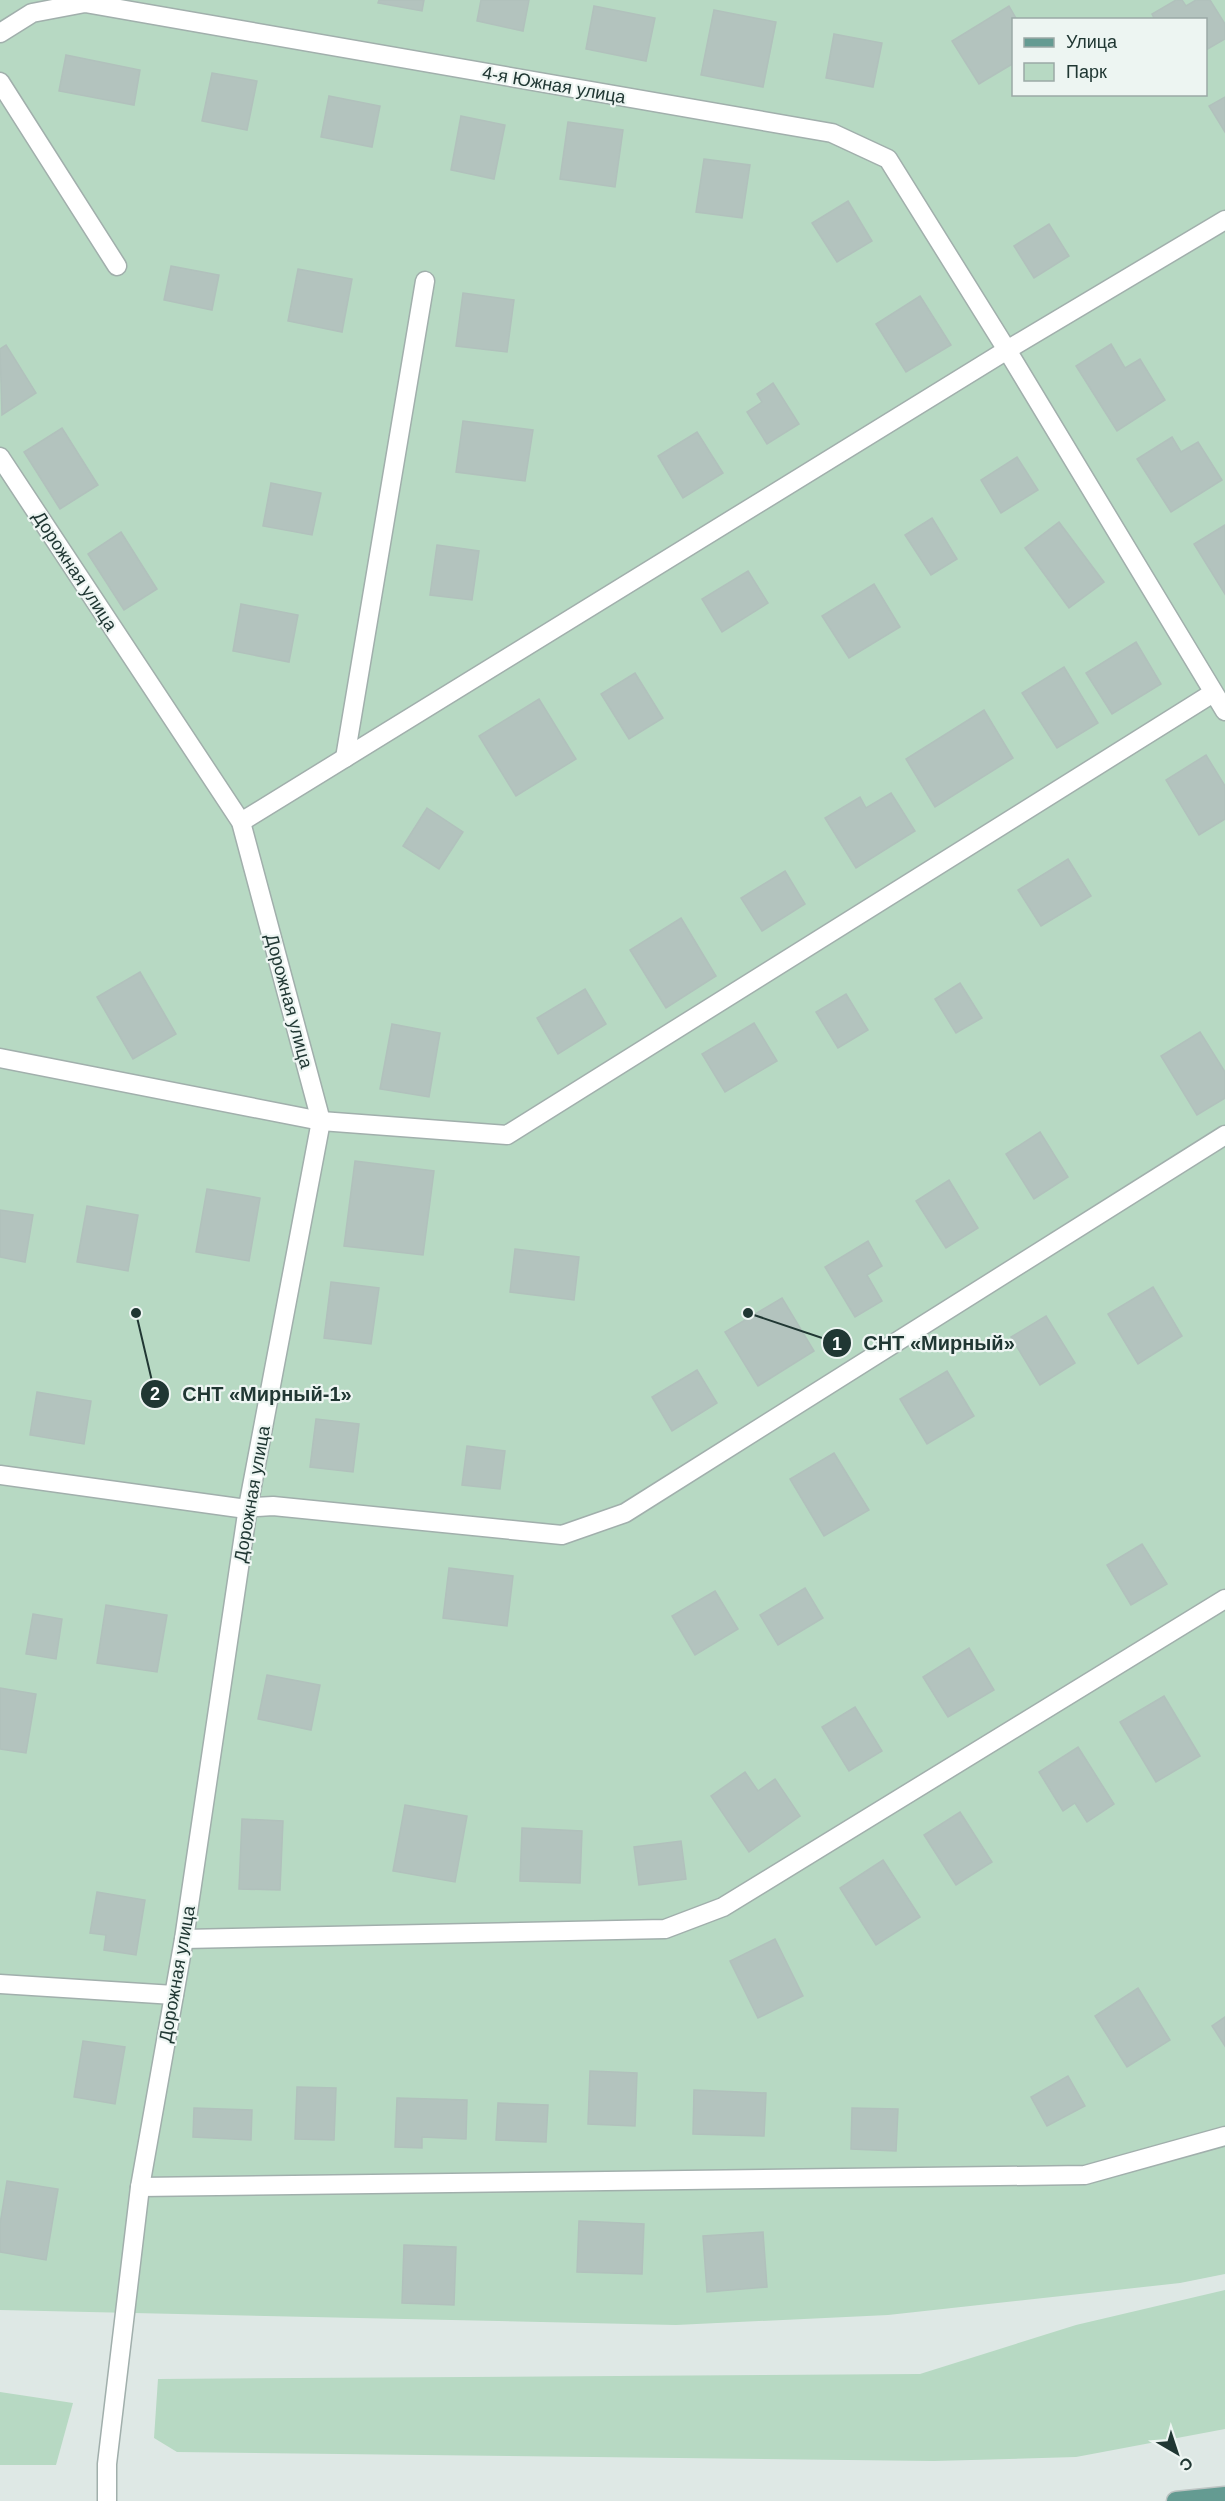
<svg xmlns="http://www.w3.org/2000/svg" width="1225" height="2501" font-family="Arial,sans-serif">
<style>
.green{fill:#b7d9c3;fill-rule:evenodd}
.building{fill:#b3c3be;stroke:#b1c1bc;stroke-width:1.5}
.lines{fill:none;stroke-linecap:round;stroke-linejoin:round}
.service-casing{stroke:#a1afac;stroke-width:21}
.minor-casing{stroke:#a1afac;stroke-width:21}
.primary-casing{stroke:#bcc3c2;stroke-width:21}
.service{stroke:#fff;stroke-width:18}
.minor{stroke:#fff;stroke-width:18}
.primary{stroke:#649b92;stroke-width:18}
.labels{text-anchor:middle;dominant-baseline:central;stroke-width:4.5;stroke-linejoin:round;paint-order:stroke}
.street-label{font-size:18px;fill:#203733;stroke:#edf5f2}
.leader{fill:none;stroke:#203733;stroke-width:2}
.callout-dot{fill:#203733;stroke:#edf5f2;stroke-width:2}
.mark-label{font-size:18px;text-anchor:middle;font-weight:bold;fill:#fff}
.callout-label{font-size:20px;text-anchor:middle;font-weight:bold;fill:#203733;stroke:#edf5f2;stroke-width:4.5;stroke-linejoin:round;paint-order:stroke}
</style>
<rect width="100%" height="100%" fill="#dee8e5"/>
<g class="green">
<path d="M0 0H1225V2274L1180 2283 888 2315 676 2325 0 2310ZM1014 20H1206V94H1014Z"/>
<polygon points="1225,2290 1225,2429 1076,2457 934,2461 177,2452 154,2438 158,2379 920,2374 1076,2325"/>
<polygon points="0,2392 73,2403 56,2465 0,2465"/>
</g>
<g class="building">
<polygon points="379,0 424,0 422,11 378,3"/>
<polygon points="481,0 529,0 523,31 477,21"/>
<polygon points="1176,0 1182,0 1186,6 1196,0 1210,0 1225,24 1225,39 1206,50 1206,20 1155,20 1152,14"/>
<polygon points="594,6 655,18 646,61 586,49"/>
<polygon points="1009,6 1017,20 1014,20 1014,63 979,84 952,41"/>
<polygon points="714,10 776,22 763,87 701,75"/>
<polygon points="834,34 882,43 873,87 826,78"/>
<polygon points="66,55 140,70 134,105 59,91"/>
<polygon points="212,73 257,81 247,130 202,121"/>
<polygon points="329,96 380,106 372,147 321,137"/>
<polygon points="1225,97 1225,132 1209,106"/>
<polygon points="461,116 505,125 494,179 451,170"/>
<polygon points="568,122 623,130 615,187 560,179"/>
<polygon points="704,159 750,165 742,218 696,212"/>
<polygon points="848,201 872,241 837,262 812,223"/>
<polygon points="1049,224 1069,256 1034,278 1014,246"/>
<polygon points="171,266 219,275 212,310 164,300"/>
<polygon points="298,269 352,279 342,332 288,321"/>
<polygon points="463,293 514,300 507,352 456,346"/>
<polygon points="920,296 951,345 906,372 876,324"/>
<polygon points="1111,344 1125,368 1140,359 1165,400 1117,431 1076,366"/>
<polygon points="6,345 36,393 2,415 0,349"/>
<polygon points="773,383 799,424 767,444 747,412 762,402 757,394"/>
<polygon points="463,421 533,430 525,481 456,472"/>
<polygon points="62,428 98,485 60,509 24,452"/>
<polygon points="697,432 723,473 683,498 658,456"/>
<polygon points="1172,437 1181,452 1198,442 1222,480 1171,512 1137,459"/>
<polygon points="1017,457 1038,490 1001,513 981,480"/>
<polygon points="271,483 321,493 312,535 263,526"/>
<polygon points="932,518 957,559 931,575 905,535"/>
<polygon points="1059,522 1104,582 1069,608 1025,548"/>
<polygon points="1225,525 1225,594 1194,544"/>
<polygon points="121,532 157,589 124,610 88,554"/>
<polygon points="437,545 479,551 472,600 430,595"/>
<polygon points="748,571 768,603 722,632 702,599"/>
<polygon points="874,584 900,627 849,658 822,616"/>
<polygon points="241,604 298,615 289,662 233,651"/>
<polygon points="1136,642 1161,684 1112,714 1086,673"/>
<polygon points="1064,667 1098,723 1057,748 1022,693"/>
<polygon points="635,673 663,718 629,739 601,694"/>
<polygon points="539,699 576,759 516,796 479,736"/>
<polygon points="984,710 1013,758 935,807 906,759"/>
<polygon points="1206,755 1225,786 1225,819 1199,835 1166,780"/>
<polygon points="891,793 915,831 856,868 825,818 860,797 866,808"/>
<polygon points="427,808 463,832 439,869 403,846"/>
<polygon points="1068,859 1091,896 1041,926 1018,890"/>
<polygon points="785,871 805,904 762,931 741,898"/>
<polygon points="681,918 716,976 666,1008 630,950"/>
<polygon points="140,972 176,1034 133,1059 97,997"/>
<polygon points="960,983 982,1018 956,1033 935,999"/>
<polygon points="585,989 606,1024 558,1054 537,1018"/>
<polygon points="846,994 868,1030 838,1048 816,1012"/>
<polygon points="754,1023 777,1061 725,1092 702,1054"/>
<polygon points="392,1024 440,1033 429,1097 380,1089"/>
<polygon points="1200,1032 1225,1072 1225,1098 1197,1115 1161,1056"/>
<polygon points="1040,1132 1068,1177 1034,1199 1006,1154"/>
<polygon points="355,1161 434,1171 423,1255 344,1246"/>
<polygon points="949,1180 978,1228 946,1248 916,1201"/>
<polygon points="207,1189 260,1198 249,1261 196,1252"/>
<polygon points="87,1206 138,1215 128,1271 77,1262"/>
<polygon points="0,1210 33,1215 25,1262 0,1257"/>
<polygon points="868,1241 882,1266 867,1275 882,1301 855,1317 825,1267"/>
<polygon points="515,1249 579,1257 574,1300 510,1292"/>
<polygon points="331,1282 379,1288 371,1344 324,1338"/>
<polygon points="1153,1287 1182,1336 1138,1364 1108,1314"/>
<polygon points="782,1298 814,1351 758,1386 725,1332"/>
<polygon points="1046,1316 1075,1363 1040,1385 1011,1337"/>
<polygon points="697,1370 717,1403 672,1431 652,1397"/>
<polygon points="947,1371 974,1416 927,1444 900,1399"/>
<polygon points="37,1392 91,1401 84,1444 30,1435"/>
<polygon points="316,1419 359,1424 353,1472 310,1467"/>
<polygon points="467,1446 505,1451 500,1489 462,1485"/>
<polygon points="834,1453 869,1510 824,1536 790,1479"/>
<polygon points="1142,1544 1167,1584 1131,1605 1107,1565"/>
<polygon points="449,1568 513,1576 507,1626 443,1618"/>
<polygon points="805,1588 823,1618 778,1645 760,1615"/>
<polygon points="715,1591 738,1629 695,1655 672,1616"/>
<polygon points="106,1605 167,1615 157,1672 97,1663"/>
<polygon points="33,1614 62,1619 56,1659 26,1654"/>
<polygon points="969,1648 994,1690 948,1717 923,1677"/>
<polygon points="267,1675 320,1685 311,1730 258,1719"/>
<polygon points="0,1688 36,1694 26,1753 0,1749"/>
<polygon points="1164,1696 1200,1756 1156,1782 1120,1722"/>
<polygon points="855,1707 882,1751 849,1771 822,1727"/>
<polygon points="1078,1747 1114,1804 1087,1822 1075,1803 1063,1811 1039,1772"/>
<polygon points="745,1772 758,1791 775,1779 800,1816 749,1852 711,1796"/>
<polygon points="405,1805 467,1816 455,1882 393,1871"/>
<polygon points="960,1812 992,1862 956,1885 924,1835"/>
<polygon points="242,1819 283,1821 280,1890 239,1889"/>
<polygon points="522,1828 582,1831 580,1883 520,1881"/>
<polygon points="681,1841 686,1879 639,1885 634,1847"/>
<polygon points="883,1860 920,1917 876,1945 840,1888"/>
<polygon points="97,1892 145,1900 136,1955 104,1950 106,1935 90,1933"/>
<polygon points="775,1939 803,1996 758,2018 730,1961"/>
<polygon points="1138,1988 1170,2040 1127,2067 1095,2016"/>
<polygon points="1225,2017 1225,2046 1212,2026"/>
<polygon points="83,2041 125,2047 115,2104 74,2097"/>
<polygon points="590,2071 637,2073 635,2126 588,2124"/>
<polygon points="1068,2076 1085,2106 1047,2126 1031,2097"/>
<polygon points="297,2087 336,2088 334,2140 295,2139"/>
<polygon points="694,2090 766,2093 764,2136 693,2134"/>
<polygon points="397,2098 467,2100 466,2139 422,2137 422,2148 395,2147"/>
<polygon points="498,2103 548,2105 546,2142 496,2140"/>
<polygon points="194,2108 252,2110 251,2140 193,2137"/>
<polygon points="852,2108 898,2109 896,2151 851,2149"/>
<polygon points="7,2181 58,2189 46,2260 0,2252 0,2224"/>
<polygon points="579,2221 644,2224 642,2274 577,2272"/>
<polygon points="763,2232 767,2287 707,2292 703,2236"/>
<polygon points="404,2245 456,2247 454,2305 402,2303"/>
</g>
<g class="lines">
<defs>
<g id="service">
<polyline points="0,33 32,13 85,3 832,133 888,159 1007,350 1225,711"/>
<polyline points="0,82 117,266"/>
<polyline points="345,758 425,281"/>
<polyline points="241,822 1007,350 1225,220"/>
<polyline points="0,1058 321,1121 507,1135 1213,693"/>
<polyline points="0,1475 239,1508 273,1506 562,1535 625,1513 1225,1135"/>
<polyline points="184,1939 665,1929 723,1907 1225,1599"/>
<polyline points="0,1984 174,1995"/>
<polyline points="140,2187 1085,2175 1225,2136"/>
</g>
<polyline id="minor" points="0,457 241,822 321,1121 248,1507 184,1939 140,2187 107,2464 107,2501"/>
<polyline id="primary" points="1176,2501 1225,2496"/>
</defs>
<use href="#service" class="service-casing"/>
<use href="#minor" class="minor-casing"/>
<use href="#primary" class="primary-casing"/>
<use href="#service" class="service"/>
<use href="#minor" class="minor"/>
<use href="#primary" class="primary"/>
</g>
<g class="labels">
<g class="street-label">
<text transform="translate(554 85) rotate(10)">4-я Южная улица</text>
<text transform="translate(75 571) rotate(57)">Дорожная улица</text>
<text transform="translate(289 1001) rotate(75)">Дорожная улица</text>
<text transform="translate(252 1494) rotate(-80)">Дорожная улица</text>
<text transform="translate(177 1974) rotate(-80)">Дорожная улица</text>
</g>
</g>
<path class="leader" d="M748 1313L837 1343M136 1313L155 1394"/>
<g class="callout-dot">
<circle cx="748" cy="1313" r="6"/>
<circle cx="136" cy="1313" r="6"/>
<circle cx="837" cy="1343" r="15"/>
<circle cx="155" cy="1394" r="15"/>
</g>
<g class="mark-label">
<text x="837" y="1350">1</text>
<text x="155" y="1400">2</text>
</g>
<g class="callout-label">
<text x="939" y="1350">СНТ «Мирный»</text>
<text x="267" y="1401">СНТ «Мирный-1»</text>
</g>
<rect x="1012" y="18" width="195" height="78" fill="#edf5f2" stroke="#9ba9a6" stroke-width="1.5"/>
<rect x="1024" y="38" width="30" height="9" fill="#649b92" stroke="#9ba9a6" stroke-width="1.5"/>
<text x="1066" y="48" font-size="18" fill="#203733">Улица</text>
<rect x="1024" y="63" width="30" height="18" fill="#b7d9c3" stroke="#9ba9a6" stroke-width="1.5"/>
<text x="1066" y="78" font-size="18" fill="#203733">Парк</text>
<g transform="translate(1177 2453) rotate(141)" stroke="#edf5f2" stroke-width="4.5" paint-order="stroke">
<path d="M0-4.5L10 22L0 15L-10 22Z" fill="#203733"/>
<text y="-9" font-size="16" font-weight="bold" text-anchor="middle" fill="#203733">С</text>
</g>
</svg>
